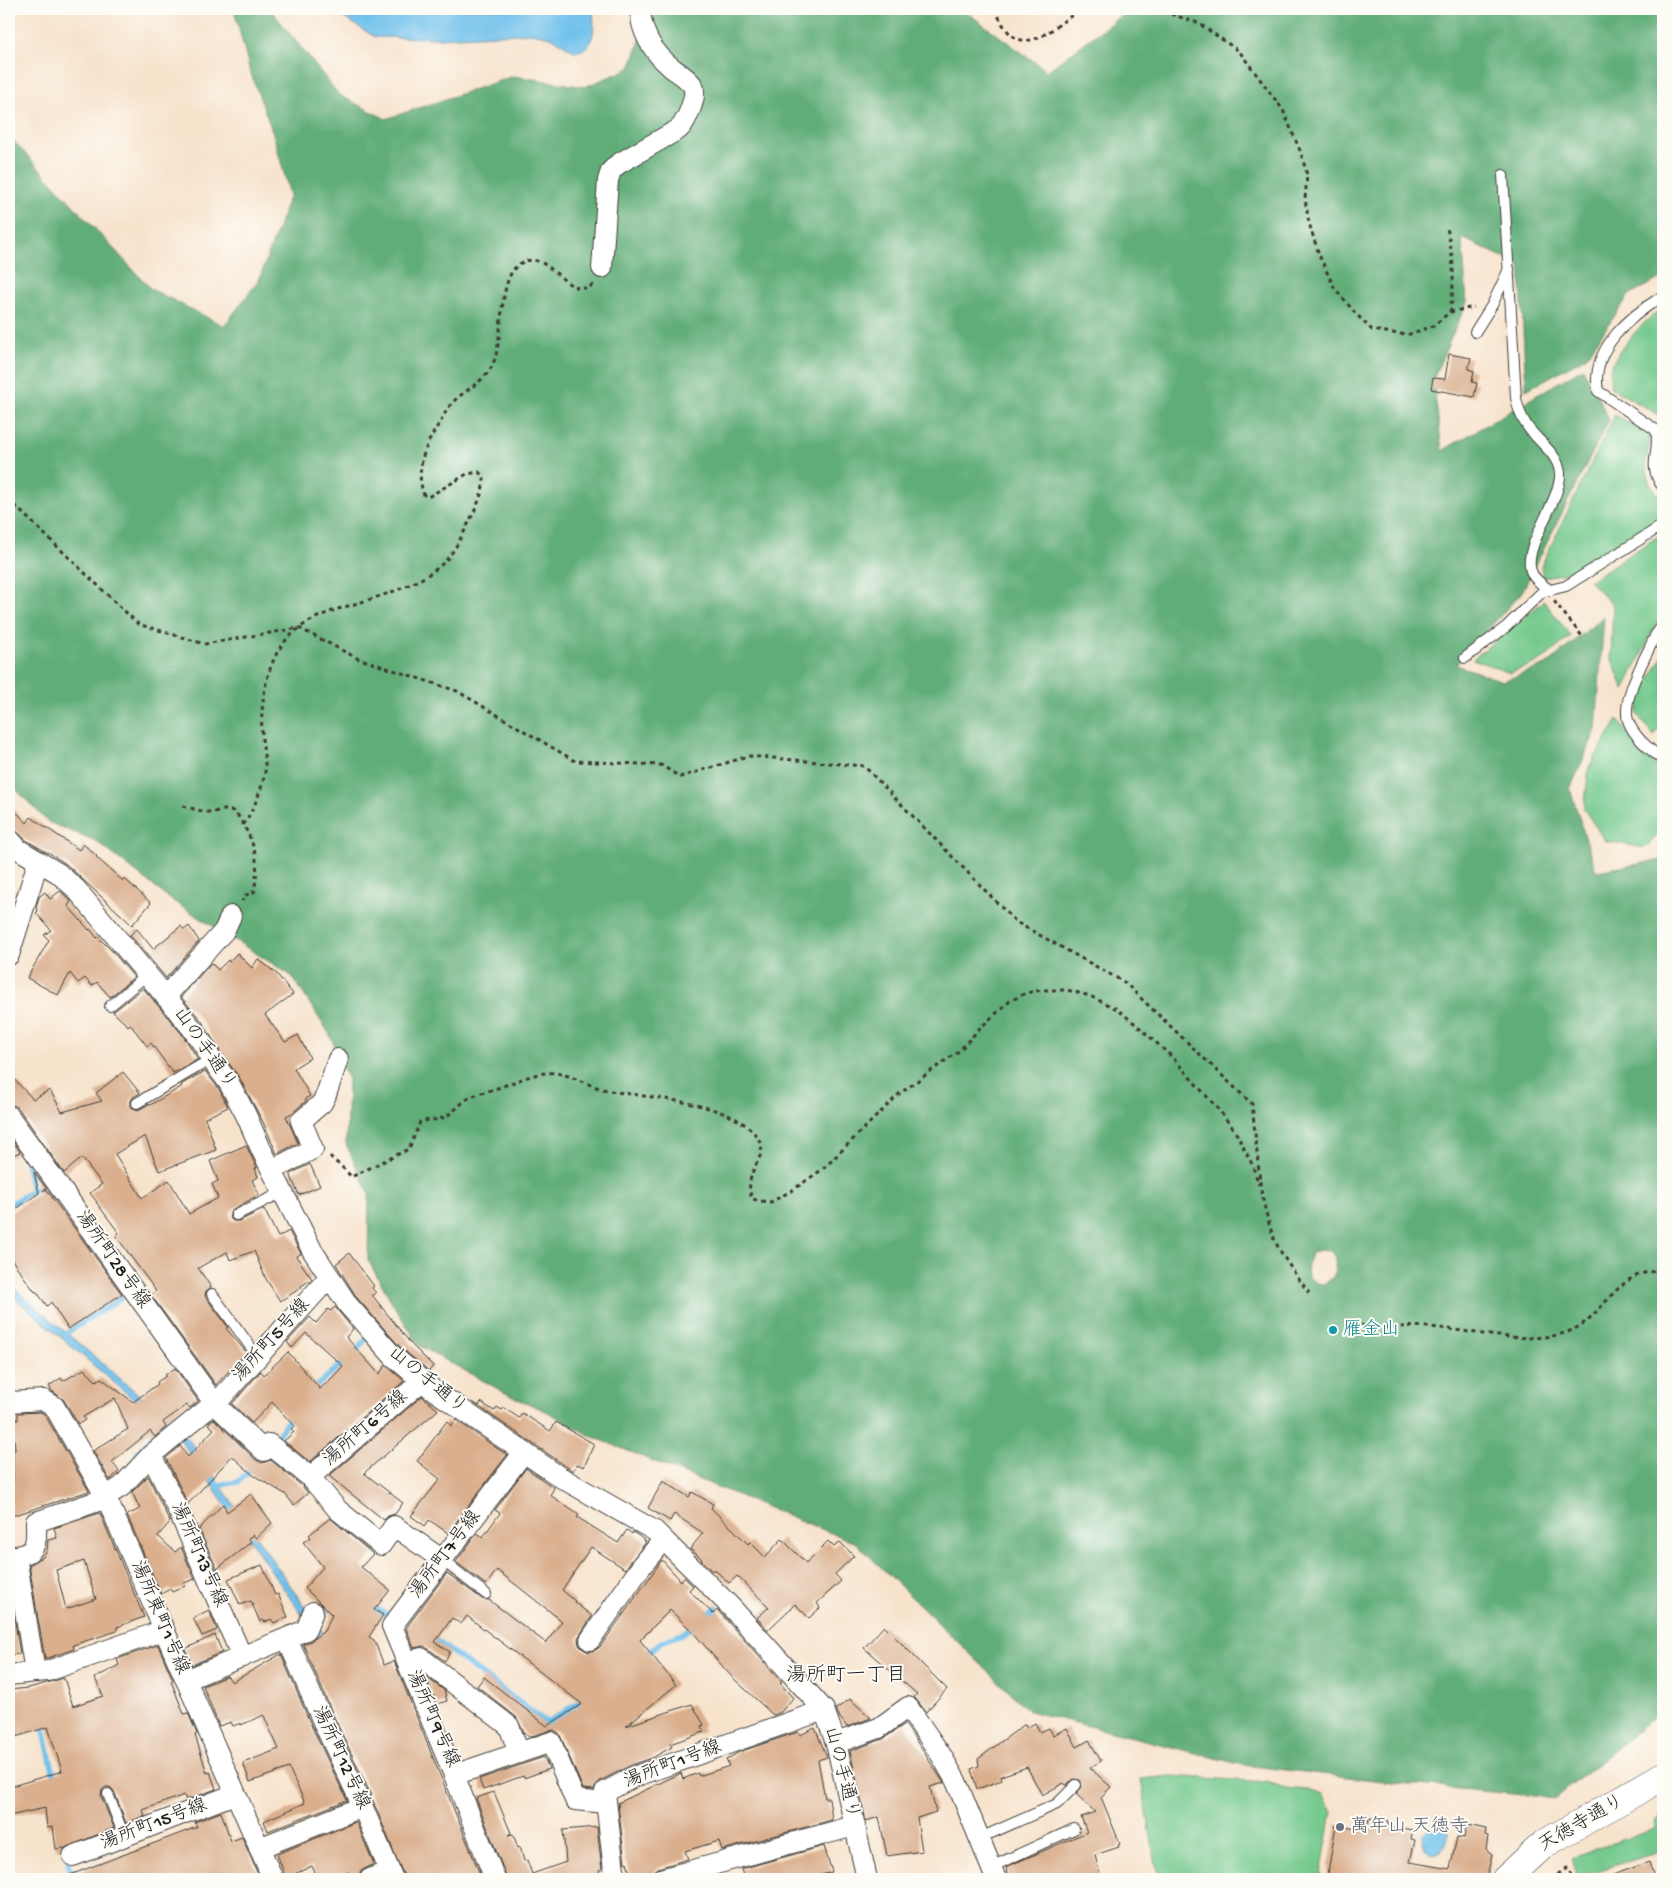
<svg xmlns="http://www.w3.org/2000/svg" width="1672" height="1888" font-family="'Gochi Hand','Klee One',sans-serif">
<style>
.green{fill:#75c98d;stroke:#487254}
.forest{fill:#60ad78;stroke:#3e644a;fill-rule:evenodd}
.water{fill:#70c1ec;stroke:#466e84}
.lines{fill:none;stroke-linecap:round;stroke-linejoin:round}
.stream{stroke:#70c1ec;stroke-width:5.5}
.building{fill:#daaf8d;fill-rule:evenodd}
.lane-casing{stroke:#3d3a36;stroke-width:12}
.street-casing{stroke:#3d3a36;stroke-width:22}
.secondary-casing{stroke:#3d3a36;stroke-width:29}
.path{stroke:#3d3a36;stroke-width:3;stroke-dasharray:4 4;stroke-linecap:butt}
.lane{stroke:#fff;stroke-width:10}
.street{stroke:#fff;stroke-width:20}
.secondary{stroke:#fff;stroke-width:28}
.culture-dot{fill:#0f9aa8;stroke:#fdfcf7;stroke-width:2}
.worship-dot{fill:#6b7280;stroke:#fdfcf7;stroke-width:2}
.labels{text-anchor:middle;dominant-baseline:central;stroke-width:4;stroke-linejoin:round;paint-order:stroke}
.street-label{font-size:19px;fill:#1c1c1c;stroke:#fdfcf7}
.culture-label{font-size:19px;fill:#0d838f;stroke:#fdfcf7;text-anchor:start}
.worship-label{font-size:19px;fill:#5b616d;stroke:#fdfcf7;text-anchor:start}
.neighbourhood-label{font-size:20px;fill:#1c1c1c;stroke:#fdfcf7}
</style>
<rect width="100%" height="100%" fill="#fdfcf7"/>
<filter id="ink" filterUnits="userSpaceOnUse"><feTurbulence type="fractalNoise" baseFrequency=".02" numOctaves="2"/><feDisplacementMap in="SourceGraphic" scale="10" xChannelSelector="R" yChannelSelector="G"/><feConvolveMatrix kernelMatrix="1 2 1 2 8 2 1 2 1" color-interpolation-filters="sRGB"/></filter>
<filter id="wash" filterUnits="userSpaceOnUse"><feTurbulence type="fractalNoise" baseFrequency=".0096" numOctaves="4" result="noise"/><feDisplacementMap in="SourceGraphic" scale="20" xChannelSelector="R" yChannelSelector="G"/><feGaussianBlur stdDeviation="1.12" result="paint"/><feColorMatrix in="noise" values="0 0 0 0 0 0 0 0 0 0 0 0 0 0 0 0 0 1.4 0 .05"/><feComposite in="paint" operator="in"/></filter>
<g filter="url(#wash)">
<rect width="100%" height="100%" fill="#f7e3cc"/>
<g class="green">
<path d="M1663 307V423L1657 414 1611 388C1611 382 1609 373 1611 368 1618 347 1646 320 1663 307Z"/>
<polygon points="1615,415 1651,434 1646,462 1649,482 1663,501 1663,516 1568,573 1543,577 1541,566"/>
<polygon points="1663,533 1663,615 1655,627 1624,690 1611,657 1613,605 1589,581"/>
<polygon points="1544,601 1571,636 1541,661 1510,673 1473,659"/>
<polygon points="1663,656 1663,721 1654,736 1637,714 1640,695"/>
<polygon points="1618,720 1646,758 1663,768 1663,830 1645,848 1605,841 1584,809 1589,767"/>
<polygon points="1171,1776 1267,1782 1285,1788 1307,1790 1322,1795 1332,1812 1320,1879 1151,1879 1158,1876 1141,1779"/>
<polygon points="1663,1817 1663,1853 1659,1852 1577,1877 1572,1857 1655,1829 1657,1820"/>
</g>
<path class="forest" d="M234 9H270L339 95 386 119 514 76 585 87 630 68 651 9H962L1047 71 1130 9H1663V277L1630 294 1586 357 1526 390 1520 265 1462 238 1467 302 1433 379 1442 451 1583 368 1609 420 1522 592 1456 665 1503 681 1546 665 1604 616 1596 730 1570 789 1596 871 1663 860V1710L1556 1798 1417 1785 1243 1765 1029 1711 856 1543 591 1436 548 1412 511 1396 420 1346 397 1311 368 1260 369 1194 346 1144 348 1080 330 1035 292 976 170 899 96 841 48 822 9 782V136L151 289 224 326 259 280 290 195 273 133 249 68ZM1320 1250 1330 1251 1336 1257 1334 1276 1324 1285C1303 1280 1306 1271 1311 1253Z"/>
<g class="water">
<path d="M330 9H593C594 26 597 47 576 52L551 37 532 33 439 38 375 37Z"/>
<polygon points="9,1284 185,1434 325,1636 434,1837 448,1879 440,1879 432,1853 352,1687 180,1439 9,1293"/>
<path d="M1432 1827 1442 1828 1449 1834C1446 1844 1443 1852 1432 1854L1425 1849C1422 1840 1422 1830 1432 1827Z"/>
</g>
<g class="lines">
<g class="stream">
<polyline points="24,1151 32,1191"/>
<polyline points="9,1205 32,1191 50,1183"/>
<polyline points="65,1334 129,1293"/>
<polyline points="353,1354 366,1339"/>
<polyline points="312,1390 346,1360"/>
<polyline points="273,1442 292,1415"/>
<polyline points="135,1461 137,1453 159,1430"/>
<polyline points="219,1485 238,1482 254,1467"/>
<polyline points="370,1606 393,1617"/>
<polyline points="705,1616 716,1608"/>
<polyline points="317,1625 331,1605"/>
<polyline points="430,1636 547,1723 585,1698"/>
<polyline points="643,1657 661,1642 682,1634 694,1625"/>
<polyline points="42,1721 55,1780"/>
<polyline points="68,1863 73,1879"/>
</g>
</g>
<g id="blocks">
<g class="building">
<polygon points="1449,354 1471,358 1468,369 1474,371 1472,382 1477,383 1474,397 1431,389 1433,378 1445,379"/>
<polygon points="9,805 27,823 31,817 79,850 83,844 97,856 96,857 123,881 125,879 151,903 132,925 66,864 48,852 48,853 26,840 13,828 9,827"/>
<polygon points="60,891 71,901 68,906 89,930 90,929 97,938 98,937 112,951 134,977 110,997 97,982 92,986 85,978 78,983 70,973 58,995 27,978 49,940 44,935 51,930 36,913 38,911 36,907 39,897 45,892 50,899"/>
<polygon points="181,926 184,930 189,926 199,941 166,978 130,935 137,929 153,949"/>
<polygon points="237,953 252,968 258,959 276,973 293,994 265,1015 285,1042 298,1035 310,1058 294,1068 310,1096 305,1099 306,1101 292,1113 286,1116 298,1143 277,1154 263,1122 239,1077 221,1053 201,1020 181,997 211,963 218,970 228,960 229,962"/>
<polygon points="143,988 182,1034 198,1059 173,1073 151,1043 147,1046 130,1024 128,1026 113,1012"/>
<polygon points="205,1071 219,1089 228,1107 205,1118 216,1150 159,1171 145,1136 115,1154 142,1198 169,1180 189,1214 218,1198 212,1184 218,1181 210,1161 246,1145 257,1168 255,1168 258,1177 252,1180 259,1195 233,1209 230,1212 230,1218 233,1221 239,1221 264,1209 278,1237 289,1231 301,1254 296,1256 312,1279 301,1286 301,1288 280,1301 266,1279 254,1251 230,1260 227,1252 198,1268 211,1287 206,1291 205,1296 228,1327 226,1328 246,1352 216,1385 151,1295 156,1291 116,1236 119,1233 96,1202 97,1202 90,1193 102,1184 82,1158 64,1173 19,1109 14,1105 9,1104 9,1074 33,1099 50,1090 62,1112 102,1101 96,1093 123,1072 140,1093 133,1097 130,1103 131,1107 138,1110 149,1104 150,1105 181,1087 182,1084"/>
<polygon points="9,1136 20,1152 9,1157"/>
<polygon points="310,1164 320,1186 299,1195 290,1174"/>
<polygon points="34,1172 46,1188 43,1191 46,1189 122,1294 68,1329 51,1302 47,1306 36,1291 35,1292 9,1256 9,1214 39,1193"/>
<polygon points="349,1253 374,1286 372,1288 376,1293 372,1295 412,1345 433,1366 429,1371 401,1348 357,1298 336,1264"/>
<polygon points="335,1307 353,1329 346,1337 379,1374 386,1365 404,1381 310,1462 284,1441 294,1432 291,1429 294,1426 272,1402 252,1423 232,1404 261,1371 264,1375 288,1352 320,1389 331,1379 343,1366 306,1333 292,1348 287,1342 310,1317 316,1323 328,1309 330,1311"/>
<polygon points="175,1368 198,1401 190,1408 187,1405 163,1422 166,1427 155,1437 150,1431 112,1462 119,1471 110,1480 93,1451 128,1429 115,1398 83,1417 85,1420 78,1424 64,1400 52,1391 49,1386 61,1378 63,1381 84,1369 96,1381 101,1378 133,1402 158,1384 157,1382 166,1376 165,1375"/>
<polygon points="422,1396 438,1410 364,1473 403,1503 395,1514 388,1516 384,1520 329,1476"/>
<polygon points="472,1402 479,1406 481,1402 494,1411 497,1407 502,1410 504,1408 519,1418 522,1413 550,1431 556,1422 594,1444 584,1467 577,1464 573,1471"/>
<polygon points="41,1412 45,1415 89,1491 9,1517 9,1483 13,1483 13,1450 15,1450 13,1420 18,1420 18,1413"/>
<polygon points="214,1419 256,1460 262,1463 271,1460 302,1486 308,1493 294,1505 285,1494 253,1475 232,1456 188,1504 166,1458 180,1446 188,1457 214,1429 208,1424"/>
<polygon points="456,1420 507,1455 448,1533 429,1520 425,1526 411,1516 440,1479 417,1461 447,1421 451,1426"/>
<polygon points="526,1468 554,1488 550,1495 579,1515 577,1517 618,1543 627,1530 632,1534 633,1532 639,1536 646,1542 625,1569 591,1547 562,1590 575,1601 574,1602 592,1616 578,1638 579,1645 583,1649 589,1652 595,1650 600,1647 662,1560 681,1581 684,1577 693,1586 689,1590 713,1614 717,1610 721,1614 782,1682 780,1683 793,1698 781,1712 773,1715 731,1676 691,1630 670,1610 640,1640 676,1685 626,1726 692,1704 704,1725 701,1726 704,1732 670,1744 672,1747 652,1758 629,1766 600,1781 594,1790 583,1789 559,1733 554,1730 548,1731 529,1737 524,1733 516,1717 477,1686 484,1677 547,1726 582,1704 467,1616 461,1624 452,1618 435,1642 450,1652 445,1661 424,1646 414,1648 406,1628 447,1573 482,1599 489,1600 546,1643 562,1621 497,1570 486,1585 456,1562 477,1533 483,1537 500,1513 495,1510"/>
<polygon points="148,1476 170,1522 158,1536 175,1552 181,1547 195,1579 184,1583 185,1586 172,1592 170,1589 161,1594 127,1515 140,1509 132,1492"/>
<polygon points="663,1481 689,1497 692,1492 713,1504 711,1508 748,1544 750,1542 765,1557 782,1539 806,1563 828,1541 834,1547 840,1542 854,1556 835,1574 841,1581 817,1603 820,1608 809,1618 795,1604 768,1630 757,1618 769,1607 737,1576 729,1583 714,1569 712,1571 701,1560 702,1559 690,1549 703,1533 674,1514 670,1521 648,1508"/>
<polygon points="251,1494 272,1523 256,1538 253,1535 248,1538 251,1542 217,1569 199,1529 223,1504 227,1512"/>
<path d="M100 1513 144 1617 117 1627V1631L73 1645 74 1649 45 1659 29 1565 43 1557 47 1550 48 1540 57 1538 54 1528ZM84 1561 96 1599 66 1609 56 1570Z"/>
<polygon points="330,1518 373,1554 361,1567 390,1590 374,1610 383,1615 369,1637 374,1640 384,1665 394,1661 482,1879 405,1879 369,1791 334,1717 303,1644 311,1641 324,1631 332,1615 305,1588 323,1567 303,1542 311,1537 309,1535"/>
<polygon points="262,1565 275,1595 278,1594 288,1617 274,1623 271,1619 265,1622 263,1620 260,1622 251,1601 240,1605 228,1579"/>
<polygon points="9,1585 20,1654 9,1655"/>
<polygon points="209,1610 217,1630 202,1636 193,1618"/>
<polygon points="884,1626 947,1689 926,1712 914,1697 917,1694 864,1648"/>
<polygon points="215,1635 222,1652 192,1665 185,1649"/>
<polygon points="158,1645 173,1680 171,1681 184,1714 188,1713 197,1734 195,1735 207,1773 210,1772 216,1789 186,1800 184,1795 143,1810 145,1816 126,1823 114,1791 110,1787 106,1787 102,1790 101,1796 114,1828 65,1848 56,1849 53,1827 47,1828 45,1808 9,1816 9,1787 62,1771 48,1727 9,1739 9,1690 29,1688 64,1678 73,1706 103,1696 95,1678 119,1665 117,1659"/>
<polygon points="281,1654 312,1727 347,1800 268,1831 264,1821 305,1803 289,1768 250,1782 243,1763 279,1749 266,1721 264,1715 241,1725 241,1723 233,1726 231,1722 219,1726 203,1686 227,1676 232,1682"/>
<polygon points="426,1677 444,1690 447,1701 437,1704"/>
<polygon points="850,1699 871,1718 847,1727 840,1718 836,1709"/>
<polygon points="1035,1723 1040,1732 1049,1728 1053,1735 1067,1728 1077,1747 1089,1740 1101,1761 1090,1768 1111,1787 1101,1797 1120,1844 1118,1845 1119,1847 1095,1855 1101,1879 1010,1879 1006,1867 1087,1832 1081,1817 1095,1812 1076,1794 1082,1787 1080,1780 1074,1779 1066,1785 1064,1783 1042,1795 1027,1767 1001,1776 1002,1780 977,1789 971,1769 979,1766 978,1759 1025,1724 1027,1728"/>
<polygon points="905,1724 944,1783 930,1787 936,1812 917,1818 922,1851 887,1856 879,1817 866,1821 850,1751 883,1739"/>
<polygon points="815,1728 827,1757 818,1760 825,1798 829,1798 832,1820 722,1850 719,1841 685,1851 688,1859 658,1868 650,1875 634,1879 632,1872 630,1873 627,1862 625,1863 618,1803 679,1774 681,1773 683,1779 698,1773 699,1776 729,1766 726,1760 739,1752 798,1732 800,1735"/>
<polygon points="544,1757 549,1769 524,1778 523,1776 483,1790 479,1779"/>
<polygon points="494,1792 511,1833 508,1835 513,1834 518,1848 520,1847 524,1861 527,1860 532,1874 566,1862 563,1830 597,1827 602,1869 599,1870 601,1879 507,1879 476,1798"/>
<polygon points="221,1812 231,1841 242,1837 260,1879 62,1879 62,1878 197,1827 195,1822"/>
<polygon points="1369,1818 1388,1821 1388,1826 1413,1830 1411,1839 1415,1840 1410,1862 1450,1869 1457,1837 1464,1838 1467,1825 1486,1829 1485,1835 1488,1836 1486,1849 1492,1854 1487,1877 1480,1876 1479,1879 1327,1879 1336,1825 1366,1831"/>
<polygon points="356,1822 374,1864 361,1871 358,1879 350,1879 349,1872 335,1879 318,1879 312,1866 286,1878 277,1854"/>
<polygon points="824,1846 832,1872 807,1879 744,1879 741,1869"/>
<polygon points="1649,1862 1654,1879 1608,1879 1607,1877"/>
</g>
</g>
</g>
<g filter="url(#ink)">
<use href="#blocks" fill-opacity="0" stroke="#3d3a36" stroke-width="1"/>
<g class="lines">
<defs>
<g id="lane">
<path d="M1503 175 1516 398C1518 409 1521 417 1527 426 1538 442 1558 453 1560 473 1562 499 1522 547 1531 571 1534 580 1543 585 1550 590"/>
<path d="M1663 296C1630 316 1590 349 1598 391L1656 430C1661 452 1646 465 1663 487"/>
<polyline points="1475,332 1492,305 1509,269"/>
<path d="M1663 625 1656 634C1647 655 1619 701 1629 723 1635 738 1651 750 1663 760"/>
<polyline points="1465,658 1506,627 1542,592 1566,586 1663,525"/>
<polyline points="110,1006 148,974"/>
<polyline points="137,1103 211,1059"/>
<polyline points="236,1215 283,1192"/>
<polyline points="212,1294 258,1357"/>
<polyline points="441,1559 486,1594"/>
<polyline points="108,1794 124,1836"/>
<polyline points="980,1838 1057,1804 1076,1785"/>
<polyline points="991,1867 1074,1829"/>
</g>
<g id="street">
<path d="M602 268 608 180 611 171 618 164 679 129C686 122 698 96 693 86 689 79 679 73 672 68 653 52 641 34 640 9"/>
<polyline points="9,839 18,849 58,873 76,889 191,1027 205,1047 211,1059 229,1083 246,1115 261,1149 312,1250 348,1305 393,1356 432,1389 560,1477 655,1531 730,1606 824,1710 836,1743 867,1879"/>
<polyline points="9,955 38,862"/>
<polyline points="166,996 224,931 231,916"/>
<polyline points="9,1116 215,1404 264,1451 269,1444 310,1477 338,1510 381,1545 394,1526 441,1559"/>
<polyline points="272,1170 313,1149 301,1121 322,1103 326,1095 338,1059"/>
<polyline points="9,1402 44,1400 54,1406 106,1497 273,1879"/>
<polyline points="151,1455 178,1510 242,1657"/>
<polyline points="310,1477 422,1381"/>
<polyline points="287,1638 323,1722 358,1796 393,1879"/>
<polyline points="590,1640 641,1567 663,1540"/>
<polyline points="407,1662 392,1626 524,1452"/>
<polyline points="35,1672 48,1671 164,1630"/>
<path d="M9 1675 35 1672 16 1556C39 1553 36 1540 36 1522L98 1501 121 1487 151 1455 222 1397 324 1283 331 1279"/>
<polyline points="186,1680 306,1630 313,1612"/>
<polyline points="836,1743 879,1728 908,1707 941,1755 956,1781 996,1879"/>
<polyline points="519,1753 509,1726 421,1658 407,1662 454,1775 551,1742 575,1800 606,1803"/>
<polyline points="454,1775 495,1879"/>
<polyline points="259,1848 362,1807"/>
<polyline points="73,1856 235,1794"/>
<polyline points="370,1879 389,1871"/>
<polyline points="615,1879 605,1792 634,1777 824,1710"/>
<polyline points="661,1879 854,1826"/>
</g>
<polyline id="secondary" points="1506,1879 1544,1844 1663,1776"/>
</defs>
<use href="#lane" class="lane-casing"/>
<use href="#street" class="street-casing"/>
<use href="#secondary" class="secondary-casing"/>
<g class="path">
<path d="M995 9C998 14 1000 21 1004 26 1026 60 1054 25 1076 13 1081 10 1086 10 1092 9"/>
<path d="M1156 9 1198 23 1239 51 1283 110 1301 153 1307 175 1305 199 1309 223 1319 255 1334 287 1355 313 1372 330 1407 335 1433 326 1450 312C1455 280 1454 260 1447 228"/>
<polyline points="1450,312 1474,307"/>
<polyline points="9,500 138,624 205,644 299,628 357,658 457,691 575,761 661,765 680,777 749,756 864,766 1016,922 1124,982 1252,1104 1261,1191"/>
<polyline points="1554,601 1582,636"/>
<path d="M183 806C192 808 201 812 210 812 216 812 224 809 230 810 236 811 240 819 243 824 257 849 259 864 254 892L246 895 242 901"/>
<path d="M243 825C253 811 262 790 265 772 266 760 262 747 262 735 260 705 266 660 288 638 306 620 325 613 348 606 381 596 430 583 451 554 458 544 463 534 468 524 476 508 483 495 484 478L479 472 467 474 428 497 424 495C414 468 426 443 441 421 444 415 448 407 453 402 466 389 483 383 492 366 505 341 496 276 521 263 550 247 567 304 594 284"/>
<path d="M330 1156C337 1164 345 1168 351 1177L409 1149 420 1122C427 1119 435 1121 442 1118 452 1115 460 1103 469 1098 477 1094 486 1092 494 1089 511 1084 528 1075 545 1073 565 1070 587 1086 607 1090 646 1099 740 1100 760 1142 768 1159 742 1171 752 1199L761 1201 771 1202 791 1191 823 1169 899 1094 959 1051 980 1028 1010 1001 1026 993 1042 990H1067L1090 996 1117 1009 1139 1027 1172 1057 1219 1110 1235 1131 1252 1164 1259 1185"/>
<path d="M1261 1190C1265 1209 1269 1229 1278 1247 1287 1263 1298 1278 1309 1293"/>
<path d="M1346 1320C1379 1334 1397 1324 1429 1327 1471 1330 1530 1347 1570 1331 1605 1317 1618 1266 1663 1272"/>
<polyline points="1551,1879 1567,1868 1572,1876"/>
</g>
<use href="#lane" class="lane"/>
<use href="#street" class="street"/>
<use href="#secondary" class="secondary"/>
</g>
</g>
<circle class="culture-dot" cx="1333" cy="1330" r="5"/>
<circle class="worship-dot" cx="1340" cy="1827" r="5"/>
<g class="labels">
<g class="street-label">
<text transform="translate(204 1049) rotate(55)">山の手通り</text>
<text transform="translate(112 1260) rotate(55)">湯所町28号線</text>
<text transform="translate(272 1341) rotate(-48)">湯所町5号線</text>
<text transform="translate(427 1381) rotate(39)">山の手通り</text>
<text transform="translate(366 1429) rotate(-41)">湯所町6号線</text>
<text transform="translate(198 1555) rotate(66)">湯所町13号線</text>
<text transform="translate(446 1555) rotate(-53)">湯所町7号線</text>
<text transform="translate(159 1618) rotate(67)">湯所東町1号線</text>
<text transform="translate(432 1719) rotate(66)">湯所町9号線</text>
<text transform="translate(340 1758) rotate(65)">湯所町12号線</text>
<text transform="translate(673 1765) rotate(-21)">湯所町1号線</text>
<text transform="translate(841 1773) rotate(76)">山の手通り</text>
<text transform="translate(1582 1824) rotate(-30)">天徳寺通り</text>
<text transform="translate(154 1825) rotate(-21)">湯所町15号線</text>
</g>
<g class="culture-label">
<text x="1343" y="1330">雁金山</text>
</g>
<g class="worship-label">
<text x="1350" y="1827">萬年山 天徳寺</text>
</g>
<g class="neighbourhood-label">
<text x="846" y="1676">湯所町一丁目</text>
</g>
</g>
<rect width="1672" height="1888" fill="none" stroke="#fdfcf7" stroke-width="30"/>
</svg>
